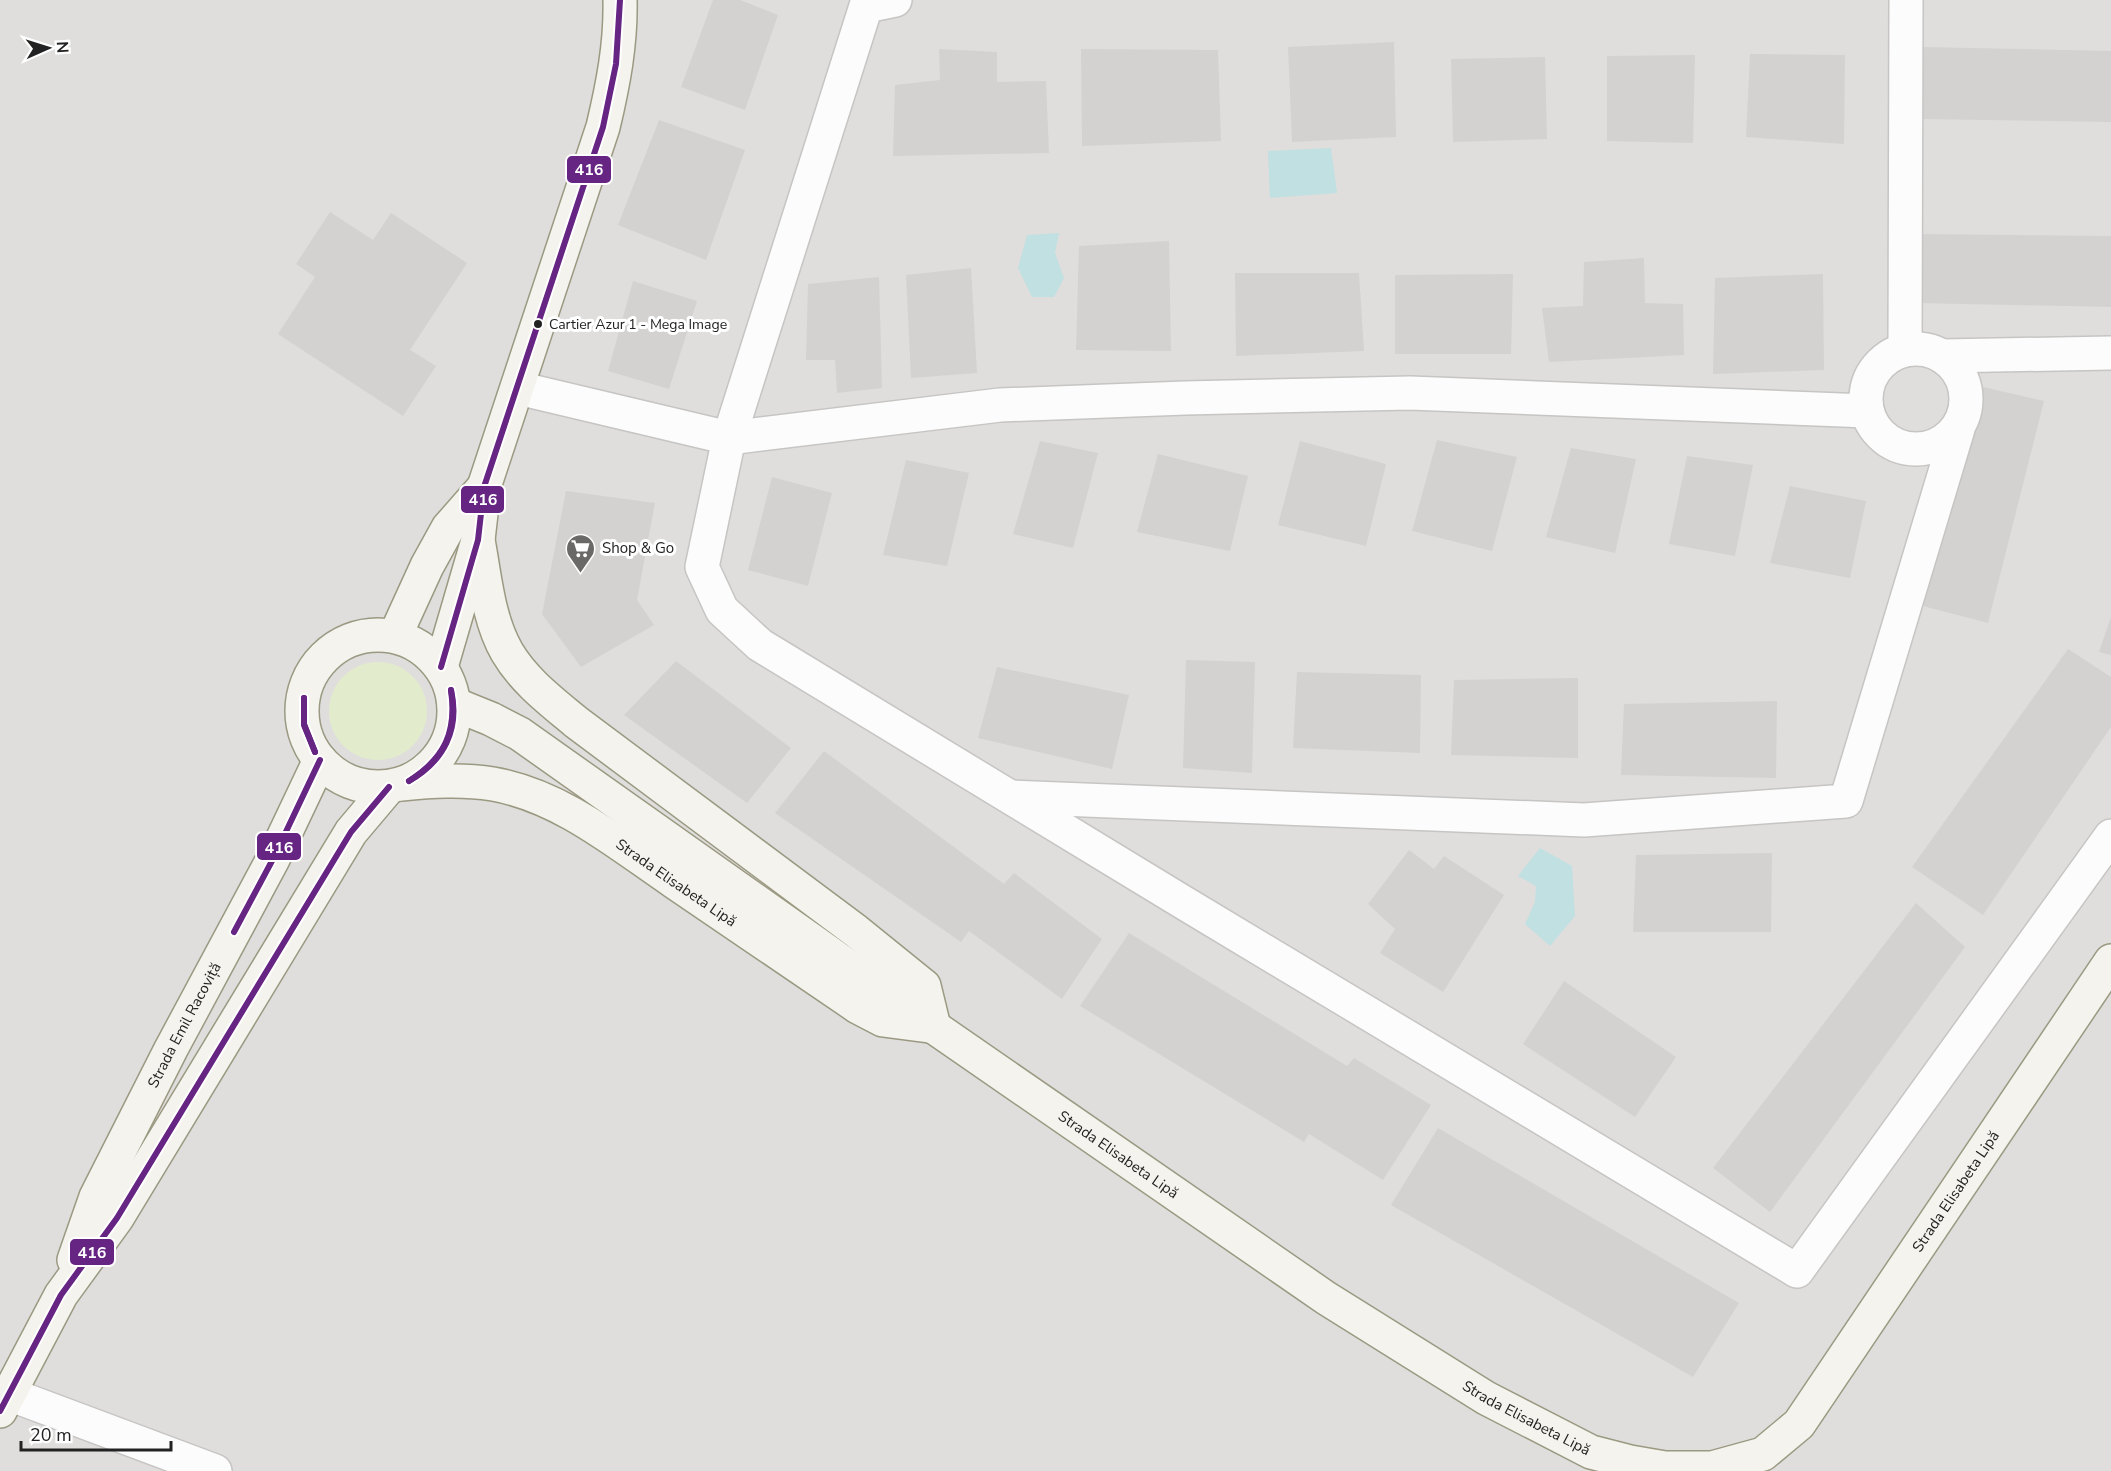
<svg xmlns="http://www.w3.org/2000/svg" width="2111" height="1471" font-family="'Nunito Sans',sans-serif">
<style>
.residential{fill:#dfdedc}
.grass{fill:#e2ebcc}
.water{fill:#c0e0e1}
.building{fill:#d4d2d0}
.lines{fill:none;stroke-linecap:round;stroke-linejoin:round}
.street-casing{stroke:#c6c5c3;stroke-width:36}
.secondary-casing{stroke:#9b9982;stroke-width:36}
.street{stroke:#fdfcfc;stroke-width:33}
.secondary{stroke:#f4f3ed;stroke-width:33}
.bus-1-casing{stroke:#fff;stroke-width:10}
.bus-1{stroke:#662483;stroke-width:6}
.bus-dot{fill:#222;stroke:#fff;stroke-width:2}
.labels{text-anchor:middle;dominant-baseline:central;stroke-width:6;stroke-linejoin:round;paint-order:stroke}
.bus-label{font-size:14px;fill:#222;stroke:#fff;text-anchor:start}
.poi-label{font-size:15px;fill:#222;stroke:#fff;text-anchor:start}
.street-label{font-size:15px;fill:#222;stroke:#fff}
.line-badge{stroke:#fff;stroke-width:2}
.badge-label{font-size:16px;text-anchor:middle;font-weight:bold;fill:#fff}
</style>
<rect width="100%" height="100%" fill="#f0eeeb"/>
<rect class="residential" x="0" y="0" width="2111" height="1471"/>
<circle class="grass" cx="378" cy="711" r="49"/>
<g class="water">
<polygon points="1331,148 1337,193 1270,198 1268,151"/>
<polygon points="1059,233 1055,253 1064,278 1054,297 1032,297 1018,268 1027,235"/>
<polygon points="1540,848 1572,866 1575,916 1550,946 1525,924 1535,902 1536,886 1518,876"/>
</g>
<g class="building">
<polygon points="713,0 740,0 778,15 745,110 681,87"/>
<polygon points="1394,42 1396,137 1292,142 1288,47"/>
<polygon points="1922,47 2111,51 2111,122 1921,119"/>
<polygon points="939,49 997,52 997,82 1046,81 1049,153 893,156 895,85 940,80"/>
<polygon points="1081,49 1218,50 1221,141 1082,146"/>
<polygon points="1750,54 1845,55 1844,144 1746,137"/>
<polygon points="1695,55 1693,143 1607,141 1607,56"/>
<polygon points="1545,57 1547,139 1453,142 1451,59"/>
<polygon points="659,120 745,150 706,260 618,225"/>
<polygon points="330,212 373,240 391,213 467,263 410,350 436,366 403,416 278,334 315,277 296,264"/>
<polygon points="1917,234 2111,236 2111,307 1918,303"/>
<polygon points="1169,241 1171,351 1076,350 1079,246"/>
<polygon points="1644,258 1645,303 1683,304 1684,355 1549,362 1542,308 1583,306 1584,262"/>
<polygon points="971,268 977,373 911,378 906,275"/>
<polygon points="1235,273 1359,273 1364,351 1236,356"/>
<polygon points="1513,274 1511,354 1395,354 1395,275"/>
<polygon points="1823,274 1824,370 1713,374 1715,278"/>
<polygon points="879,277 882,388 837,393 835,360 806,360 808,284"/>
<polygon points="633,281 697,301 669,389 608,371"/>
<polygon points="1979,386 2044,401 1988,623 1919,605"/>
<polygon points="1437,440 1517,457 1492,551 1412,531"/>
<polygon points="1040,441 1098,453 1073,548 1013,534"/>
<polygon points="1300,441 1386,464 1366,546 1278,525"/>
<polygon points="1571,448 1636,459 1615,553 1546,537"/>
<polygon points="1158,454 1248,476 1230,551 1137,532"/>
<polygon points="1687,456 1753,465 1735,556 1669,544"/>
<polygon points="906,460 969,473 947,566 883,555"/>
<polygon points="772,477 832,493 808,586 748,570"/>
<polygon points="1790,486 1866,501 1850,578 1770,563"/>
<polygon points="566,491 655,503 637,600 654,625 581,667 542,614"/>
<polygon points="2111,617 2111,655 2099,652"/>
<polygon points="2068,649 2111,677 2111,727 1983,915 1912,867"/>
<polygon points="1186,660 1255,662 1252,773 1183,768"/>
<polygon points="676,661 791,748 747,803 624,715"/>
<polygon points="997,667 1129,695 1112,769 978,738"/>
<polygon points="1297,672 1421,675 1420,753 1293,748"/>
<polygon points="1578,678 1578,758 1451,755 1454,680"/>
<polygon points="1777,701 1776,778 1621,775 1624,704"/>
<polygon points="824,751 1004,884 1014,873 1102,939 1062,999 969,931 961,942 775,813"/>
<polygon points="1409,850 1434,869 1444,856 1504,895 1443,992 1380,953 1395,929 1368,904"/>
<polygon points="1772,853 1771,932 1633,932 1636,855"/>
<polygon points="1916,903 1965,947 1770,1212 1713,1168"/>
<polygon points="1129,933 1347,1066 1354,1058 1431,1105 1383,1180 1309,1134 1304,1142 1080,1006"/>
<polygon points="1564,981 1676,1057 1635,1117 1523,1044"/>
<polygon points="1438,1128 1739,1303 1693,1377 1391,1205"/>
</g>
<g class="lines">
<defs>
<g id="street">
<polyline points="895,0 866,6 729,438 702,567 722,610 760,645 1181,901 1797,1271 2111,836"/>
<circle cx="1916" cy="399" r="50"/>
<polyline points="1905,350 1906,0"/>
<polyline points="1942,356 2111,353"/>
<polyline points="518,388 729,438 1000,405 1185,398 1410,393 1867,411"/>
<polyline points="1011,797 1584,820 1846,801 1958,429"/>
<polyline points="9,1394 215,1471"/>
</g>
<g id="secondary">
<path d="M478 540C485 577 488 619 507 652 524 681 551 701 576 722L856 931 924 986 934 1027"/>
<circle cx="378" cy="711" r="76"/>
<polyline points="395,636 427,566 448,528 484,487"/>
<path d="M441 667 478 540 484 487 603 127C613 85 621 44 620 0"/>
<path id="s1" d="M454 704 491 719 520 734 934 1027 1326 1298 1486 1398 1591 1452 1630 1462 1665 1468H1712L1763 1454 1799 1424 2111 961"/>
<path id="s2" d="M401 784C432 781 462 779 493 784 561 796 617 843 673 881 735 923 796 965 858 1007L883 1020 929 1026"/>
<path id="s3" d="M74 1260 96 1197 171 1049 273 859 320 760"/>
<polyline points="0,1411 61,1295 117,1218 351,832 389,787"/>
</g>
</defs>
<use href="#street" class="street-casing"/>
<use href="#secondary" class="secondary-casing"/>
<use href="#street" class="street"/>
<use href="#secondary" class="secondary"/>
<defs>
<g id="bus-1">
<polyline points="441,667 478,540 484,487 603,127 616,64 620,0"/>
<polyline points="304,698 304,724 315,752"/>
<polyline points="304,698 304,725 315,752"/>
<path d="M409 781C445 758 457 732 451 690"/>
<path d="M409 781C444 761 460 729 451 690"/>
<polyline points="234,932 273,859 320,760"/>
<polyline points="0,1411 61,1295 117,1218 351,832 389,787"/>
</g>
</defs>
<use href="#bus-1" class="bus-1-casing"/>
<use href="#bus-1" class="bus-1"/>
</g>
<defs>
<symbol id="supermarket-pin" viewBox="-11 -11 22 30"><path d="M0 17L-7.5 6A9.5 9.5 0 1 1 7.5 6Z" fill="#6a6968" stroke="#fff"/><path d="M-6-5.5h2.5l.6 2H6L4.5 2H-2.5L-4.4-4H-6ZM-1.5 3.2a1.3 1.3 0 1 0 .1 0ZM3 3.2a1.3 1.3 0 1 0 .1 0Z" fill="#fff"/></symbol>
</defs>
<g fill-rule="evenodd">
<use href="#supermarket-pin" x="564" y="532" width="33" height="45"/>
</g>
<circle class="bus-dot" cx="538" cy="324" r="5"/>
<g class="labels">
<g class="bus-label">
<text x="549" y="324">Cartier Azur 1 - Mega Image</text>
</g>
<g class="poi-label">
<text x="602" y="548">Shop &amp; Go</text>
</g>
<g class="street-label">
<text stroke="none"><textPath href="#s2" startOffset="302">Strada Elisabeta Lipă</textPath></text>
<text stroke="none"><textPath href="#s3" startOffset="260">Strada Emil Racoviță</textPath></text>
<text stroke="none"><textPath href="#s1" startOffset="804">Strada Elisabeta Lipă</textPath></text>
<text stroke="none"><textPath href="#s1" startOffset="1866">Strada Elisabeta Lipă</textPath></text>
<text stroke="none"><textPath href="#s1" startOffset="1290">Strada Elisabeta Lipă</textPath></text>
</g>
</g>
<g class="line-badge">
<rect x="566" y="155" width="46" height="29" rx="6" fill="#662483"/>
<rect x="460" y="485" width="45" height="29" rx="6" fill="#662483"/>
<rect x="256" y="832" width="46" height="29" rx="6" fill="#662483"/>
<rect x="69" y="1238" width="46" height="28" rx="6" fill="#662483"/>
</g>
<g class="badge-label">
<text x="589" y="175">416</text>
<text x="483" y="505">416</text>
<text x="279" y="853">416</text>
<text x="92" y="1258">416</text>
</g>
<g transform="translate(48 48) rotate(87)" stroke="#ffffff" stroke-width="4.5" paint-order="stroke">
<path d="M0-4.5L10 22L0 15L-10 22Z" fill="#222222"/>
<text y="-9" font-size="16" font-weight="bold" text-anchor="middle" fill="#222222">N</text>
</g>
<path d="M21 1441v9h150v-9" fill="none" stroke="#222222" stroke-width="3"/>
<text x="30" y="1441" font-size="18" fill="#222222" stroke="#ffffff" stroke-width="4.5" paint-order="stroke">20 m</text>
</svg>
